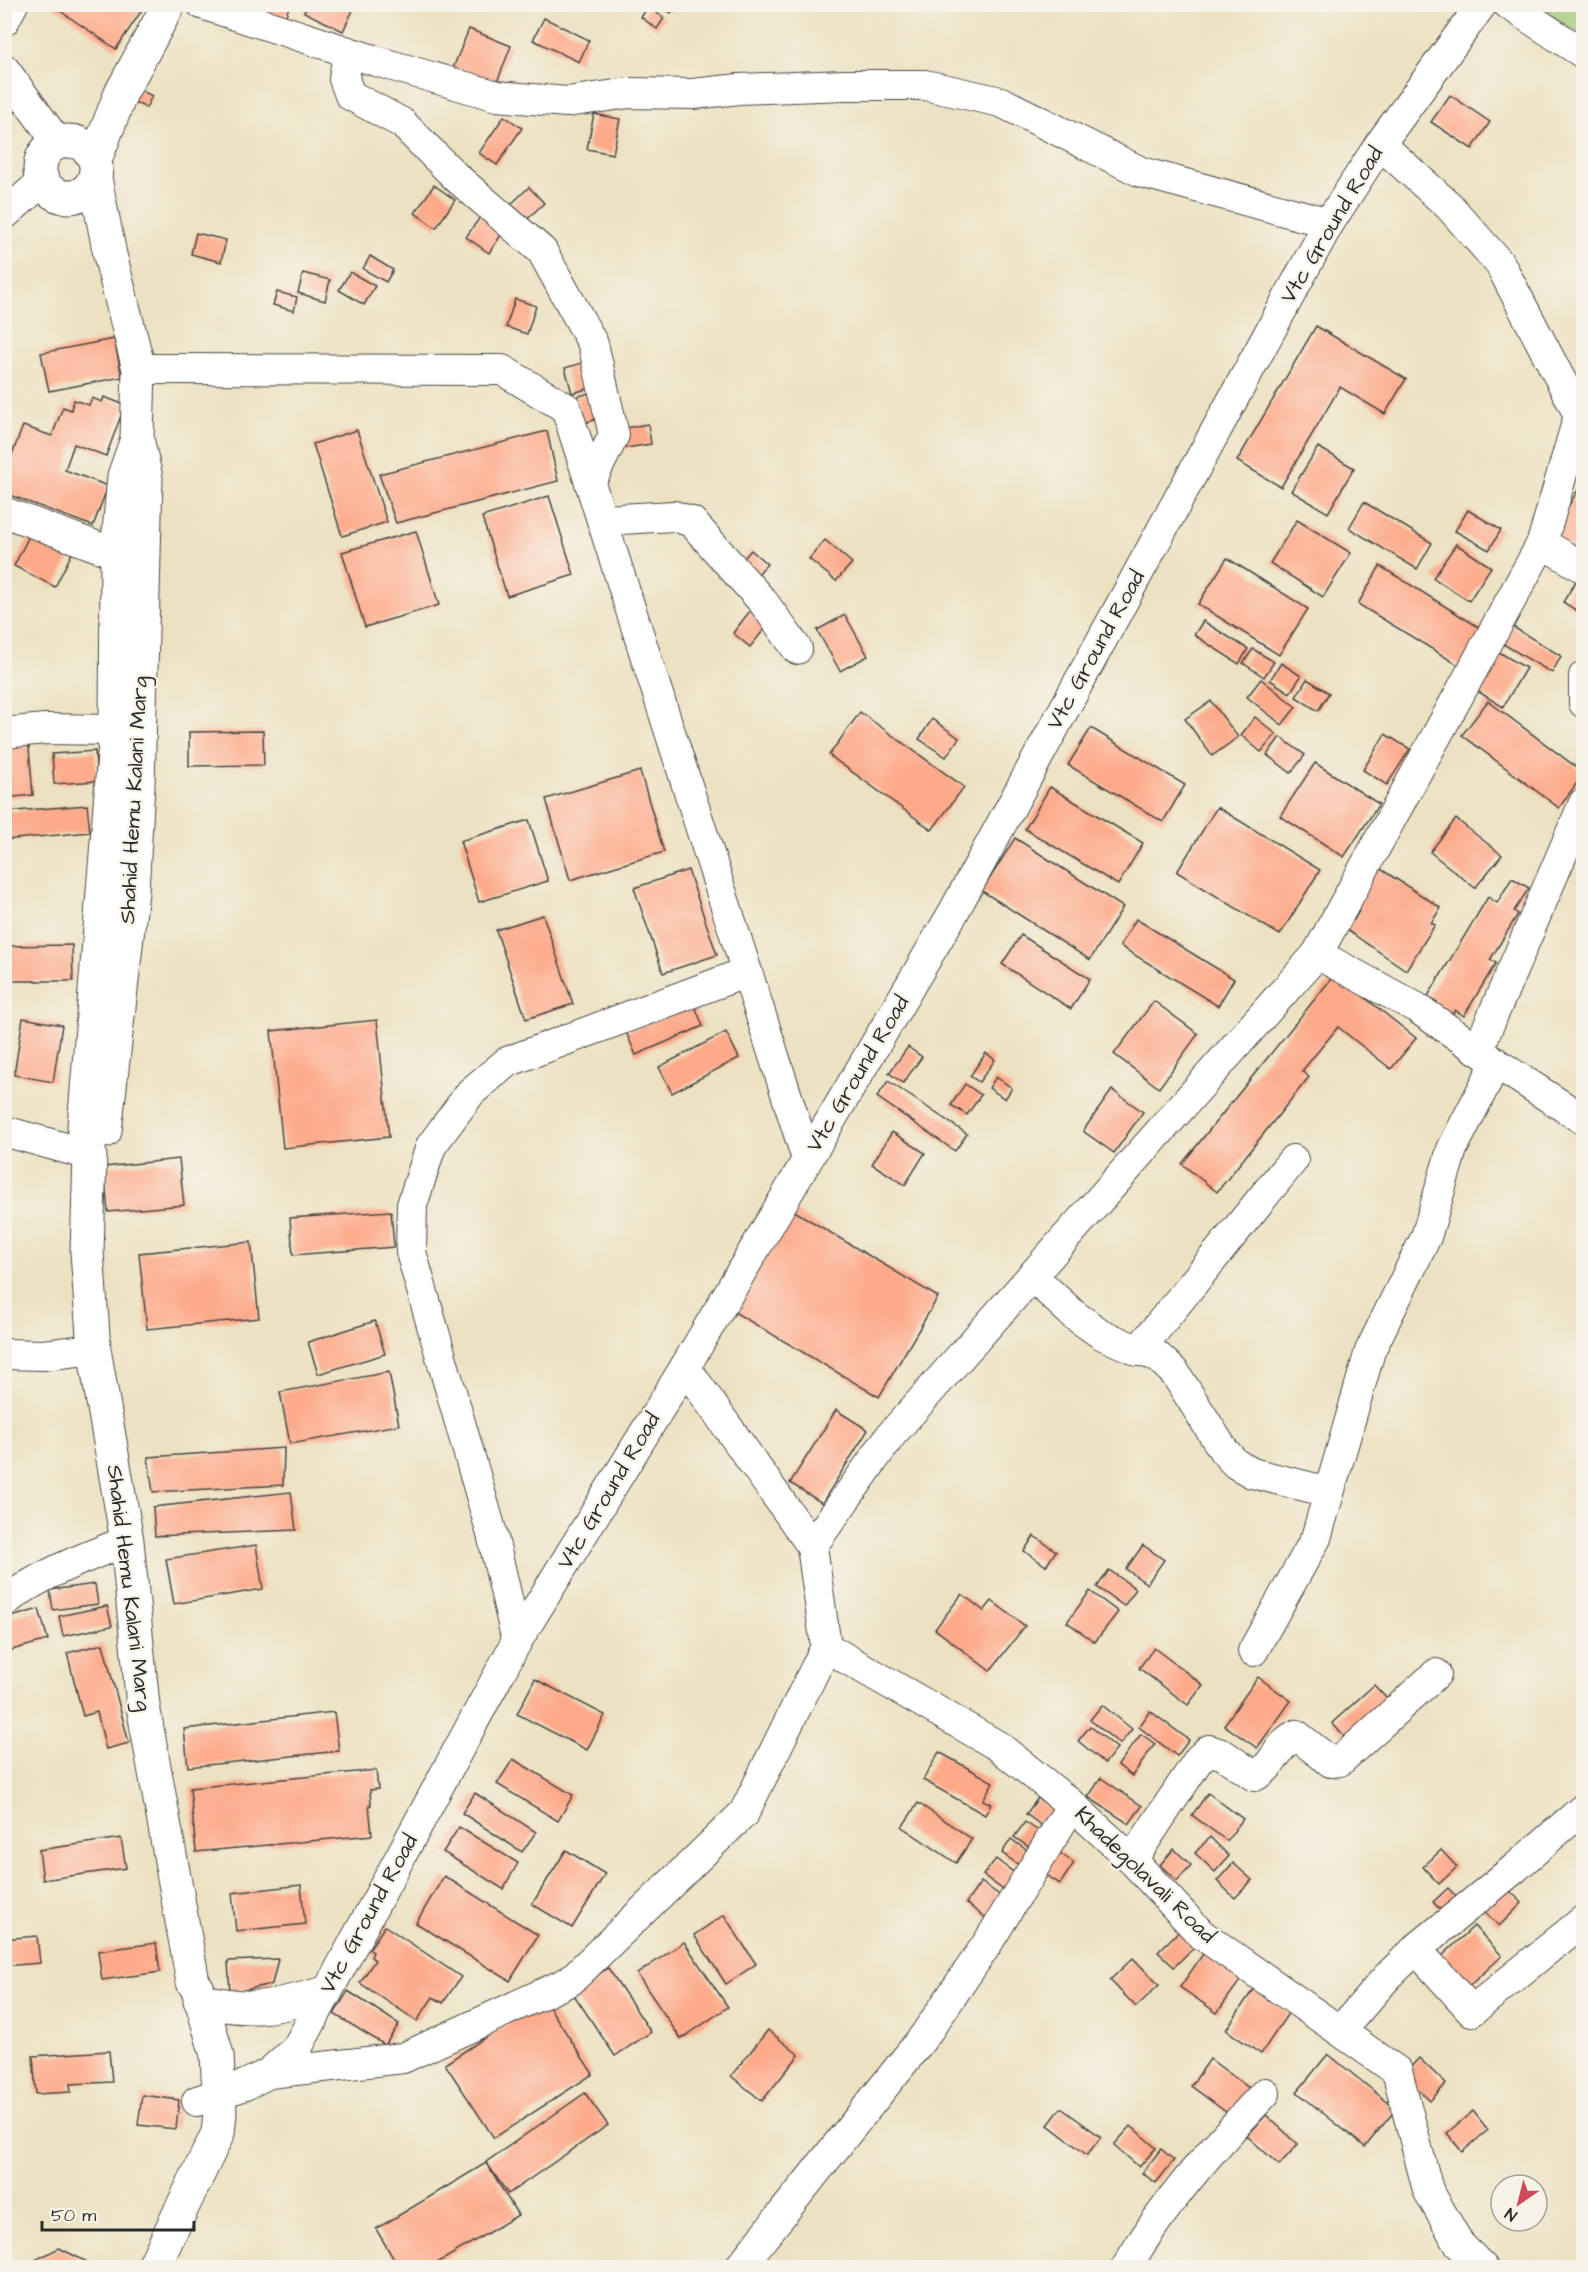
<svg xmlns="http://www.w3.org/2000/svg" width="1588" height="2272" font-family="'Architects Daughter',sans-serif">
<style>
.green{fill:#9ec976;stroke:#647a50;stroke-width:1.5}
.building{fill:#fdaa8b}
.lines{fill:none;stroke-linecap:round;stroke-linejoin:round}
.minor-casing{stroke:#484642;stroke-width:32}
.major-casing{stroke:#484642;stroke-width:35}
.minor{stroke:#fff;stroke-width:30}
.major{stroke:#fff;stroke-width:33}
.labels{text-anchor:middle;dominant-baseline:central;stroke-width:4.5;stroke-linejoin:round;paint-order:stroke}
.street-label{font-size:22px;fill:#2b2b2b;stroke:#f7f3e8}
</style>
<rect width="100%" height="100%" fill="#f7f3e8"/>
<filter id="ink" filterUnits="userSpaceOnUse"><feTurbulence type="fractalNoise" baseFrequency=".0167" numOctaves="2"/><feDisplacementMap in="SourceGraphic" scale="12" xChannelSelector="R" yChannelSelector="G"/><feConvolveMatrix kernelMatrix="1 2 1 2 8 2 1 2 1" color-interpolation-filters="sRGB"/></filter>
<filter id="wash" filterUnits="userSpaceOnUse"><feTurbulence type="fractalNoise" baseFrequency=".008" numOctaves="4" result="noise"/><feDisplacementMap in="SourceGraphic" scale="24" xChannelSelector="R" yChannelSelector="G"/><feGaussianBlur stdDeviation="1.35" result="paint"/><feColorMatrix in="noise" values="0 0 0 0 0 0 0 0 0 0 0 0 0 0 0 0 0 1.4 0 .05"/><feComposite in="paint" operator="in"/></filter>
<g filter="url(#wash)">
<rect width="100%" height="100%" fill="#ece1c1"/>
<polygon class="green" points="1533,4 1583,5 1583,36 1532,6"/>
<g id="blocks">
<g class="building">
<polygon points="50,4 146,4 116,49"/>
<polygon points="239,4 290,4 284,21"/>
<polygon points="308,4 356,4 343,31 304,12"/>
<polygon points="658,4 677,4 671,13"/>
<polygon points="648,7 664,18 657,29 641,17"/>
<polygon points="544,18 589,40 579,62 533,40"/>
<polygon points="469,29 511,46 494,90 451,73"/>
<polygon points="133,86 152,96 146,108 127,98"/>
<polygon points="4,88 19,113 4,110"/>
<polygon points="1450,95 1490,122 1472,149 1431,122"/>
<polygon points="594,114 620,119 613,154 587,149"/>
<polygon points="504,116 522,128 497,165 479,153"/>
<polygon points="434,185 455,200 436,228 415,213"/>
<polygon points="529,187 544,203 519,227 504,211"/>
<polygon points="483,213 505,229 489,253 466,237"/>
<polygon points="196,233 226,240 221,262 191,254"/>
<polygon points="370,256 393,270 386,282 363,269"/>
<polygon points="350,272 375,286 364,305 339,290"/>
<polygon points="303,273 330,280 325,301 298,293"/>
<polygon points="277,292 297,297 294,311 273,305"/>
<polygon points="515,299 536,306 527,334 506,327"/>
<polygon points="1316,326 1406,379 1385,414 1340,387 1281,487 1237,461"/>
<polygon points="114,339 122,377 49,391 41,353"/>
<polygon points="592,360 599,386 572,393 565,368"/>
<polygon points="596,391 604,417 584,423 576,397"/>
<polygon points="104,397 125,405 106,456 74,444 65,470 108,486 93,526 4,493 4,475 23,426 52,436 63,407 71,410 74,400 89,405 92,398 102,402"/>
<polygon points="648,424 651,444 619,449 615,430"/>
<polygon points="357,430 387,522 342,536 313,444"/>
<polygon points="547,431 558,481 396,523 379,474"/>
<polygon points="1318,447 1354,468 1328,513 1291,491"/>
<polygon points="1584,480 1584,554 1551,535"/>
<polygon points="549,496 574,575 507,596 482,517"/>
<polygon points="1364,502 1432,543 1417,569 1349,528"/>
<polygon points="1468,510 1501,530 1489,550 1455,531"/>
<polygon points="1297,520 1351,553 1323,597 1270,563"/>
<polygon points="32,530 73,551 55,587 14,566"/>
<polygon points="416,531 439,605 365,627 342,552"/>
<polygon points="825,540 852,563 836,581 809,559"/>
<polygon points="1456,544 1491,567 1469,601 1433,578"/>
<polygon points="751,550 767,564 750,583 735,569"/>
<polygon points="1227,558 1308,609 1279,655 1198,604"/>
<polygon points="1380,566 1485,631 1463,668 1358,604"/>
<polygon points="1576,581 1584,586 1584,601 1577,611 1563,602"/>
<polygon points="753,607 771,621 750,647 733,633"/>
<polygon points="845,615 868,656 840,671 817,630"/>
<polygon points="1203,621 1248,649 1239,664 1194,635"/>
<polygon points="1508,624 1561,656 1552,673 1498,641"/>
<polygon points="1253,649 1274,662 1264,677 1243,663"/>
<polygon points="1497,651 1526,668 1503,707 1474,689"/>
<polygon points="1281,663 1301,676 1290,693 1270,680"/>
<polygon points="1261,679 1296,707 1282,725 1247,697"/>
<polygon points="1307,679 1329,693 1318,711 1296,697"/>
<polygon points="1211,701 1238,737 1212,756 1185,719"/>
<polygon points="1488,701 1584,773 1559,808 1462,735"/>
<polygon points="860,712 964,787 932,830 829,755"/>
<polygon points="1255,717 1276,734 1261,752 1241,735"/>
<polygon points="932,719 959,738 946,757 919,739"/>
<polygon points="1091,728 1185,785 1163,822 1068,765"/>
<polygon points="263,731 264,765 189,766 189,732"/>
<polygon points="1385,734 1410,749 1387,785 1363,770"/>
<polygon points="28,737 33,795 4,798 4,739"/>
<polygon points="1280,737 1305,755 1291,773 1267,755"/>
<polygon points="95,751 97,781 54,784 52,754"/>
<polygon points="1315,763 1379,804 1344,857 1280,816"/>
<polygon points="640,771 664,852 570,880 546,799"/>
<polygon points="1050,787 1143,843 1118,885 1025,829"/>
<polygon points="87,805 90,832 4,840 4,812"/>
<polygon points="1217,807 1320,870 1280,935 1177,872"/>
<polygon points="1456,819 1502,855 1475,888 1430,852"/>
<polygon points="529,820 548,881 479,902 460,841"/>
<polygon points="1015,838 1123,907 1090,960 982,891"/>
<polygon points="1376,866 1441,908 1431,923 1435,925 1406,970 1341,926 1348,916 1354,920 1359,911 1356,909"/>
<polygon points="688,870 717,955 663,973 634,888"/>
<polygon points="1512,878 1529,888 1514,911 1518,914 1490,960 1496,963 1464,1016 1455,1010 1450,1018 1433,1008 1437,1002 1428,996 1488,897 1497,903"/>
<polygon points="543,915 573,1004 526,1019 496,930"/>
<polygon points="1136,919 1234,979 1218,1006 1120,946"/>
<polygon points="1021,935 1090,979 1071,1009 1002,964"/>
<polygon points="72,945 73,981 4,981 4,946"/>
<polygon points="1335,974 1416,1038 1391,1069 1338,1027 1302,1071 1309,1077 1217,1192 1182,1164"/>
<polygon points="1154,1001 1198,1034 1159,1088 1114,1054"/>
<polygon points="694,1004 703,1026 636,1055 626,1032"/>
<polygon points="23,1018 62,1025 53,1082 14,1075"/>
<polygon points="377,1020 389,1137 283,1148 271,1031"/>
<polygon points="726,1032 739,1058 672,1093 659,1067"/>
<polygon points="908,1047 922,1057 903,1083 889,1073"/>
<polygon points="986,1053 995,1060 979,1082 970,1076"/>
<polygon points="996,1077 1012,1088 1005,1099 989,1088"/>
<polygon points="888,1081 967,1134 955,1151 877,1097"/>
<polygon points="965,1084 981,1095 967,1115 951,1105"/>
<polygon points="1112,1090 1143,1112 1114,1153 1083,1131"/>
<polygon points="892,1132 925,1153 905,1185 872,1164"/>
<polygon points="179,1159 184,1205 108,1212 104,1167"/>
<polygon points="791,1209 938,1297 879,1397 731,1310"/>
<polygon points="391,1211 394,1247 293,1255 290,1218"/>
<polygon points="251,1242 259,1318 147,1329 139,1253"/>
<polygon points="375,1321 385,1354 318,1374 308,1342"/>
<polygon points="389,1372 399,1425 290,1444 280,1392"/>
<polygon points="836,1410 868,1430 822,1503 790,1483"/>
<polygon points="284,1448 283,1485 153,1492 148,1457"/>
<polygon points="291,1492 296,1530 155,1536 153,1507"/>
<polygon points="1034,1536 1056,1551 1046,1566 1024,1551"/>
<polygon points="256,1545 263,1589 174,1604 166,1559"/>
<polygon points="1143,1545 1164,1560 1147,1584 1126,1569"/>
<polygon points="1109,1570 1136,1589 1124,1606 1097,1587"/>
<polygon points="95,1584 98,1604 53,1610 50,1590"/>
<polygon points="1090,1591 1118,1612 1095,1642 1067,1622"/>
<polygon points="962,1594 984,1611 992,1601 1025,1626 990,1671 935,1629"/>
<polygon points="107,1606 112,1626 63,1636 59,1616"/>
<polygon points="39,1609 48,1640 4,1652 4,1619"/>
<polygon points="103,1644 129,1743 106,1749 97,1712 83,1716 67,1653"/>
<polygon points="1154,1648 1203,1685 1188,1705 1139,1668"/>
<polygon points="1258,1677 1291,1701 1257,1748 1224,1725"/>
<polygon points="535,1679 605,1715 587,1750 517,1714"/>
<polygon points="1374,1685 1390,1702 1347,1740 1332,1723"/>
<polygon points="1102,1705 1132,1729 1120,1744 1090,1720"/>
<polygon points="1150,1711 1189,1740 1177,1756 1139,1727"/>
<polygon points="334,1712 339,1751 188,1767 184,1729"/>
<polygon points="1090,1726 1117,1748 1105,1763 1078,1741"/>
<polygon points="1141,1734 1155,1744 1132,1776 1118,1765"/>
<polygon points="939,1752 993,1782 983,1800 991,1804 985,1815 923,1780"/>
<polygon points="513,1759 573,1795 558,1821 497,1784"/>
<polygon points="376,1770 378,1789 370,1790 371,1805 369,1805 372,1835 196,1852 190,1788"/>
<polygon points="1101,1778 1142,1806 1129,1824 1088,1797"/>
<polygon points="475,1793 536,1832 522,1852 462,1813"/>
<polygon points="1208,1793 1243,1819 1227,1841 1192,1815"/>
<polygon points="1038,1798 1060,1814 1049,1831 1026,1814"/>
<polygon points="918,1803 972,1839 956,1863 902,1827"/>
<polygon points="1025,1822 1046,1836 1035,1851 1014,1837"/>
<polygon points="459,1827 518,1863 503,1889 443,1852"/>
<polygon points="1210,1837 1229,1856 1215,1872 1195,1853"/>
<polygon points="121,1838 126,1868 43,1880 39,1850"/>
<polygon points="1011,1839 1032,1854 1023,1868 1002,1853"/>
<polygon points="1053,1848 1074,1863 1060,1884 1038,1870"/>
<polygon points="1174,1849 1191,1865 1177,1881 1160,1865"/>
<polygon points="566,1850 605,1874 572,1928 532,1904"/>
<polygon points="1441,1850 1457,1867 1439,1884 1423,1867"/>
<polygon points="996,1859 1021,1878 1009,1894 983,1875"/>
<polygon points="1233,1863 1252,1880 1235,1898 1217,1881"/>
<polygon points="444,1876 538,1935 510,1981 416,1923"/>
<polygon points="981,1882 1005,1899 990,1921 966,1903"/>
<polygon points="301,1885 305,1924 236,1931 232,1893"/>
<polygon points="1505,1886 1522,1903 1499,1926 1482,1909"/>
<polygon points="1448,1888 1463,1904 1448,1918 1433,1902"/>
<polygon points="724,1915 756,1964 726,1984 694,1935"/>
<polygon points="385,1926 461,1977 443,2003 433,1997 417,2021 360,1983 375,1960 371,1957 373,1952 369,1949"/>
<polygon points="1474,1926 1502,1956 1468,1987 1440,1958"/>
<polygon points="1181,1929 1197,1944 1174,1967 1158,1952"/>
<polygon points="37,1936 40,1963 4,1966 4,1939"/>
<polygon points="684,1942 728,2007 681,2039 637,1974"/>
<polygon points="156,1943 160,1972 102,1980 98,1951"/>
<polygon points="1210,1944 1247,1971 1217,2013 1180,1987"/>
<polygon points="1133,1958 1159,1985 1136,2007 1110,1980"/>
<polygon points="278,1959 272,1984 230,1993 228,1961"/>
<polygon points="608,1968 651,2032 615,2056 572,1992"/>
<polygon points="1254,1988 1289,2012 1261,2054 1226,2030"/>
<polygon points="348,1991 399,2024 385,2045 334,2014"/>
<polygon points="544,1999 593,2074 494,2138 445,2064"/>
<polygon points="768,2030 799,2055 762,2101 731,2076"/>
<polygon points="109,2051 112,2082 70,2084 71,2092 36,2094 33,2056"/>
<polygon points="1328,2054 1396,2109 1365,2147 1297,2092"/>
<polygon points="1419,2058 1446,2084 1430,2101 1403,2075"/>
<polygon points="1210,2059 1250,2089 1230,2115 1191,2086"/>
<polygon points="585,2093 608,2125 508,2194 486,2162"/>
<polygon points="142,2095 179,2100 176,2129 138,2125"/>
<polygon points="1061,2108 1101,2137 1087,2155 1048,2125"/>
<polygon points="1473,2111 1488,2130 1462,2152 1447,2133"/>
<polygon points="1266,2115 1298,2144 1279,2165 1247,2136"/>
<polygon points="1131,2126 1156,2148 1139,2167 1114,2145"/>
<polygon points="1161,2149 1174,2160 1156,2183 1142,2173"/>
<polygon points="486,2163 518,2215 429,2268 399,2268 376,2229"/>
<polygon points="59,2248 99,2268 27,2268 25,2265"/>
</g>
</g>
</g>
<g filter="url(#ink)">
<use href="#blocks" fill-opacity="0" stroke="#484642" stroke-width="1.5"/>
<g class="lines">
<defs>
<g id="minor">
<polyline points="202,4 376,61 497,96 567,102 629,93 693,94 739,89 845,85 925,85 1001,102 1141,172 1329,223"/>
<polyline points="1508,4 1584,54"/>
<polyline points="4,21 13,4"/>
<polyline points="348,52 344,79 350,95 402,123 456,177 542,251 593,344 614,435 590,483"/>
<polyline points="4,69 58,143"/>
<polyline points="4,215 43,181"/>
<polyline points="139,369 502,370 566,408 807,1159"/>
<polyline points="4,512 117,554 141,558"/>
<polyline points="602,520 674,516 692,522 764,603 797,649"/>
<polyline points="1542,543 1584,568"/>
<polyline points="1584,676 1584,703"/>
<polyline points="4,733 45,729 116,730"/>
<polyline points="1317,954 1417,1008 1494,1061"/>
<polyline points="1478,1050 1584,803"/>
<polyline points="4,1131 90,1155"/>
<polyline points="1032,1276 1074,1315 1101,1334 1132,1348 1157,1356 1175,1373 1224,1451 1236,1464 1252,1473 1329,1492"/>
<polyline points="1138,1351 1293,1160"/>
<polyline points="4,1354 43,1355 94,1349"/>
<polyline points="685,1367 812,1546"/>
<path d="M4 1602C40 1574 86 1557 127 1541"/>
<polyline points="517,1641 492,1534 411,1252 412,1205 431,1146 471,1092 507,1062 747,972"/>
<polyline points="826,1647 998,1746 1072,1805 1132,1860 1201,1934 1397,2071 1428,2190 1459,2244 1483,2268"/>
<polyline points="1253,1651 1316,1538 1370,1351 1426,1237 1452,1149 1496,1063 1584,1120"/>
<path d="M1132 1860 1199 1759 1209 1750 1224 1755 1254 1776C1274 1769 1277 1743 1296 1735L1331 1762 1340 1761 1436 1674"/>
<polyline points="1416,1949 1472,2011 1584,1920"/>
<polyline points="1340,2031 1387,1977 1416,1949 1515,1868 1584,1808"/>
<polyline points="269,2073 403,2058 570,1981 744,1813 826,1647 812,1546 891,1435 1317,954 1542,543 1579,415 1500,264 1449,206 1380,144"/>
<polyline points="197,2101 245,2085 269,2073 297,2048 517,1641 685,1367 953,913 1329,223 1380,144 1482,4"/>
<polyline points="739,2268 925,2035 987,1944 1072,1805"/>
<path d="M1126 2268C1165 2201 1213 2148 1265 2093"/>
</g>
<g id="major">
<circle cx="68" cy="169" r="28"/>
<polyline points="95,160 121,93 169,4"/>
<polyline points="95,178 110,255 139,369 137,439 146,478 138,785 132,892 105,1131"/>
<polyline points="137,439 124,476 117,554 116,730 84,1127 90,1155 87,1252 94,1349 127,1541 143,1706 193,1982 198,1989 217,2055 220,2113 218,2133 153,2268"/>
<path d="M200 2000C253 2013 275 2007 325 1993"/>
</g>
</defs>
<use href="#minor" class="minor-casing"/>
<use href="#major" class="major-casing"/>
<use href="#minor" class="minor"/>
<use href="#major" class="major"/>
</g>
</g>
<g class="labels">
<g class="street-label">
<text transform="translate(1332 225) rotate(-59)">Vtc Ground Road</text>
<text transform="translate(1096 650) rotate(-61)">Vtc Ground Road</text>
<text transform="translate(134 800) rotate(-87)">Shahid Hemu Kalani Marg</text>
<text transform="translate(858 1074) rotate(-59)">Vtc Ground Road</text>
<text transform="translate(609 1491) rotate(-59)">Vtc Ground Road</text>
<text transform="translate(129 1588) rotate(83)">Shahid Hemu Kalani Marg</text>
<text transform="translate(1145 1875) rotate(44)">Khadegolavali Road</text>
<text transform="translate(369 1914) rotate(-61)">Vtc Ground Road</text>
</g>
</g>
<rect width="1588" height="2272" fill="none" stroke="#f7f3e8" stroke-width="24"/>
<g transform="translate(1519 2203) rotate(215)"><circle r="28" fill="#f7f3e8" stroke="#a5a39c" stroke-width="1.5"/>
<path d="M0-4.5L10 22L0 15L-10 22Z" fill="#d1495b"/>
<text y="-9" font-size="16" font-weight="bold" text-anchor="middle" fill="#2b2b2b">N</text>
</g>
<path d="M42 2221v9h152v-9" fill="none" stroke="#2b2b2b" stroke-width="3"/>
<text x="51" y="2221" font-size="18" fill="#2b2b2b" stroke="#f7f3e8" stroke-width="4.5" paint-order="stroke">50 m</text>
</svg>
